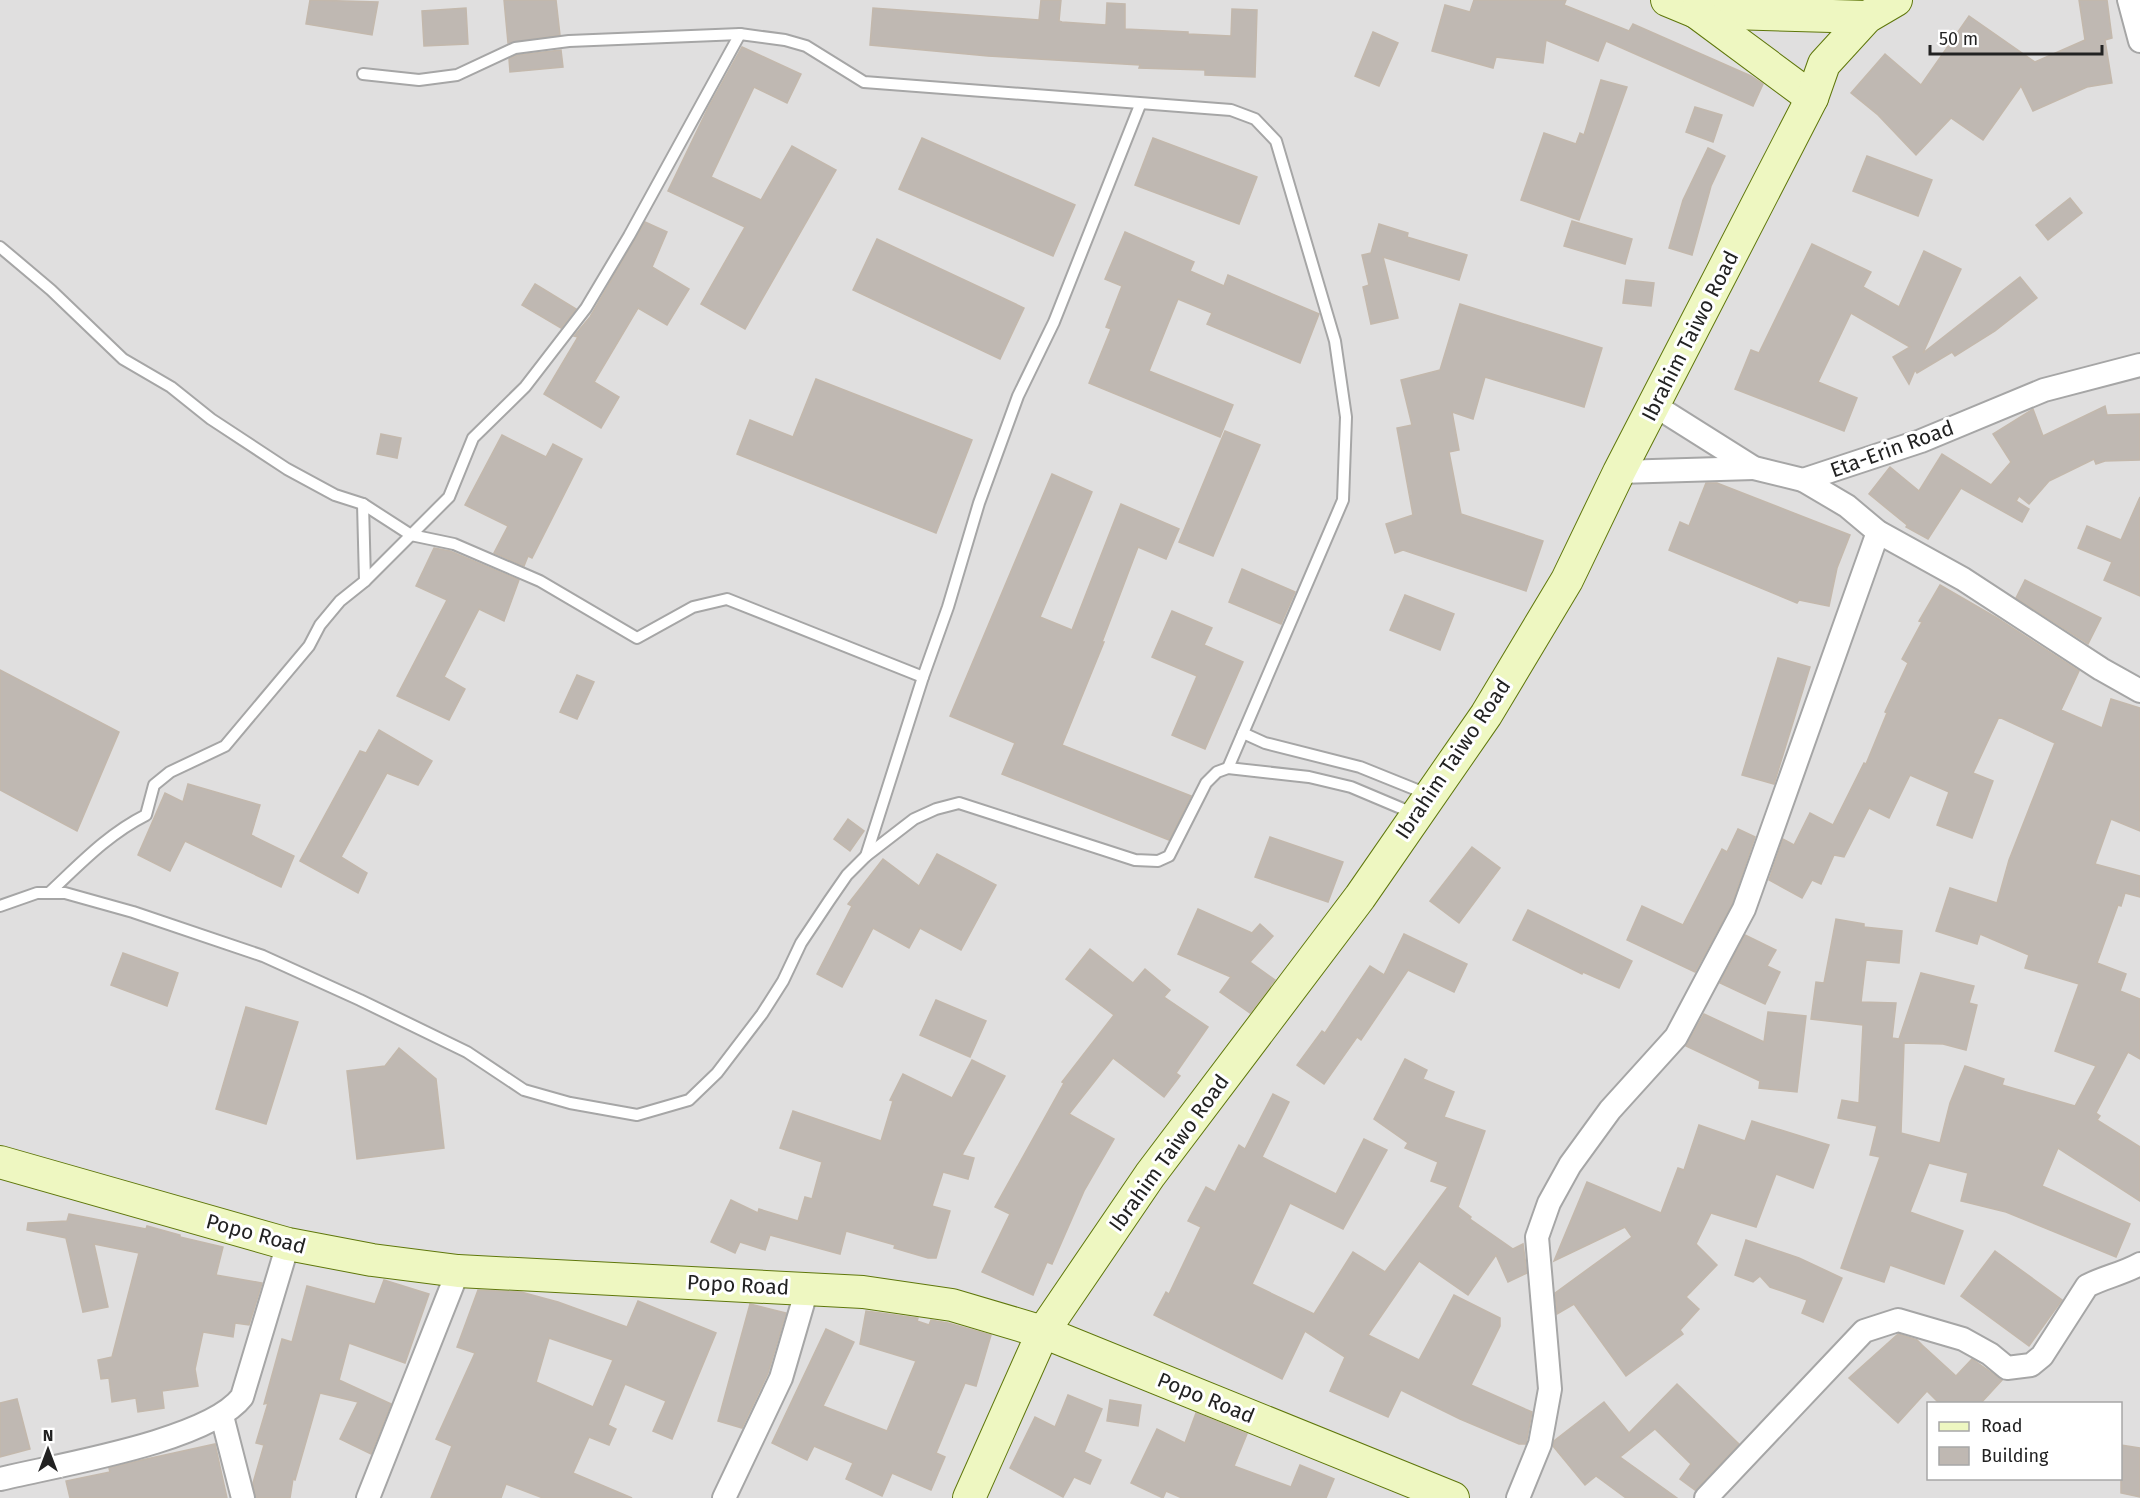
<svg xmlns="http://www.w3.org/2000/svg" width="2140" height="1498" font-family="'Fira Sans',sans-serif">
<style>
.residential{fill:#e0dfdf;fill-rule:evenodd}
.building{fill:#bfb8b2;stroke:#c3b8ac;stroke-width:1.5;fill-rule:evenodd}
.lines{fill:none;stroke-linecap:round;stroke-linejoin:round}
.lane-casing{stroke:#a6a6a6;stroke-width:14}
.street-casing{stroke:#a6a6a6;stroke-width:26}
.secondary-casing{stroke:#5f770b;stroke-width:34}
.lane{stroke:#fff;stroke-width:10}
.street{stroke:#fff;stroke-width:22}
.secondary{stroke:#eef7c1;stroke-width:32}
.labels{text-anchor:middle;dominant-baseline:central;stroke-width:6;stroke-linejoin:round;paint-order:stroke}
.street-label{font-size:21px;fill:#222;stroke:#fff}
</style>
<rect width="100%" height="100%" fill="#f1f0e9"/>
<path class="residential" d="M0 0H2140V1498H0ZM1928 1404H2120V1478H1928Z"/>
<g class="building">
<polygon points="310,0 378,2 372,35 306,24"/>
<polygon points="504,0 556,0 560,35 508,43"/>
<polygon points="1041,0 1061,0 1059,21 1062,22 1106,25 1107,3 1125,4 1125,29 1188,32 1188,34 1231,36 1232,9 1257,10 1255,77 1205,75 1205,70 1139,68 1140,65 988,56 870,45 873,8 1039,20"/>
<polygon points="1474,0 1566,0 1564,5 1629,31 1633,24 1751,76 1763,84 1753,106 1606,41 1598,61 1546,40 1543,63 1496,57 1493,68 1432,51 1445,5 1470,12"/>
<polygon points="2079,0 2107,0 2112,38 2105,40 2112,83 2087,87 2033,111 2021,86 1983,140 1951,118 1916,155 1878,115 1851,93 1885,54 1921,85 1969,16 2035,62 2085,40"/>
<polygon points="466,8 468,44 424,46 422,11"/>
<polygon points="1373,32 1398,43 1379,86 1355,76"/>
<polygon points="742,47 801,74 787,103 754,87 711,177 761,200 792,146 836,170 745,329 701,304 745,227 668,191 708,108"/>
<polygon points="561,50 563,67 510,72 509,59 517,55"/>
<polygon points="1601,80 1627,87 1579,220 1521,200 1544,133 1576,144 1580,133 1584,135"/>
<polygon points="1695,107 1722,115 1713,142 1686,132"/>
<polygon points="922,138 1075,205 1053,256 899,189"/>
<polygon points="1153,138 1257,177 1239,224 1135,185"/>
<polygon points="1708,148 1725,156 1711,186 1692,255 1669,248 1683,200"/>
<polygon points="1867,156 1932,180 1918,216 1853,191"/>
<polygon points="2070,198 2082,213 2048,240 2036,225"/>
<polygon points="1572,221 1632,239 1625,264 1564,246"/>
<polygon points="645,222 667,232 652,267 689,289 667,325 638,308 594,382 619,397 601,428 544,394 578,337 574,336 590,317"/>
<polygon points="1379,224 1408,233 1407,237 1467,255 1459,280 1383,257 1398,318 1371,324 1363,287 1369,285 1362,255 1371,253"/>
<polygon points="1125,232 1194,262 1190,271 1224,286 1228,275 1319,314 1300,363 1207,324 1212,313 1178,299 1149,371 1233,405 1220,437 1089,383 1111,329 1106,327 1122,286 1105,279"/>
<polygon points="877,239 1024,308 1000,359 853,290"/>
<polygon points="1812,244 1871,272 1863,287 1899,307 1924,251 1961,269 1923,353 2020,277 2037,298 1995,331 1955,356 1952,352 1917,373 1915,370 1909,384 1893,357 1910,347 1851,313 1818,382 1857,398 1844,431 1735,389 1751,350 1759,353"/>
<polygon points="1626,280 1654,283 1651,306 1623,303"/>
<polygon points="535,284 576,309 561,328 522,305"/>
<polygon points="1460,304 1602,348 1584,407 1485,377 1473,419 1452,412 1459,450 1449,452 1461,514 1543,541 1526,591 1403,550 1395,553 1386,524 1413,515 1397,428 1412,425 1401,380 1440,370"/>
<polygon points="816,379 972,440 936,533 737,454 750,420 793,437"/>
<polygon points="2105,406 2107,415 2140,414 2140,460 2105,461 2096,464 2094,459 2049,481 2029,504 2019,496 2016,501 2029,509 2022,522 1961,488 1928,539 1906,527 1907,525 1869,494 1890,467 1919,491 1942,454 1991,485 2011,462 1993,434 2033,409 2043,436"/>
<polygon points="1225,431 1260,445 1213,556 1179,542"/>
<polygon points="381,434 401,438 397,458 377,454"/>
<polygon points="502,435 546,457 553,444 582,459 532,558 528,556 524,566 494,553 508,526 465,505"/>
<polygon points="1052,474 1092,492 1040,617 1072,630 1121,504 1179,529 1166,559 1138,547 1102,642 1104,642 1062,745 1191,796 1169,840 1002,774 1015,743 950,716"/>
<polygon points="1706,483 1717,483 1850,535 1837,568 1829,606 1799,600 1797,603 1669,550 1680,522 1689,526"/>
<polygon points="2140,497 2140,596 2104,580 2112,562 2078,548 2087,526 2121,540"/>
<polygon points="434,548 450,551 519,580 504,621 479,609 444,677 465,689 449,720 397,696 447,600 416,586"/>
<polygon points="1242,569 1295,592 1281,624 1229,602"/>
<polygon points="2025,580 2101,618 2088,644 2016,598"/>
<polygon points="1940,585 1997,618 2079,671 2061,710 2102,728 2111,699 2140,708 2140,831 2111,819 2095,864 2140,876 2140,897 2125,893 2121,906 2118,905 2097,963 2126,974 2120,991 2140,999 2140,1059 2128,1052 2096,1113 2100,1116 2097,1120 2140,1147 2140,1201 2058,1148 2042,1186 2130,1224 2116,1257 2006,1212 1961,1201 1968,1173 1929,1163 1910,1212 1963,1231 1944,1284 1890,1265 1884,1282 1841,1268 1880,1157 1870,1155 1877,1126 1838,1118 1842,1100 1859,1103 1863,1025 1811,1019 1816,982 1824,983 1836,919 1864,924 1864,927 1902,931 1899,963 1866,960 1861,1002 1896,1003 1892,1038 1899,1039 1921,973 1974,986 1969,1003 1977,1005 1966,1050 1943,1044 1904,1043 1901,1133 1940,1143 1950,1103 1965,1066 2004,1079 2002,1085 2075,1106 2096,1066 2055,1051 2079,984 2025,968 2029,955 1980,934 1977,944 1936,931 1950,888 1997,903 2009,860 2055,743 1999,717 1973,773 1993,781 1972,838 1937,825 1949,792 1910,775 1889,818 1869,808 1844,857 1834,855 1821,884 1812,880 1802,898 1769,880 1783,839 1794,845 1810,813 1833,825 1864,763 1866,764 1887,713 1885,712 1908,663 1902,659 1922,622 1919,621"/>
<polygon points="1405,595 1454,614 1440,650 1390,630"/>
<polygon points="1172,611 1212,628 1204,645 1243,662 1205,749 1172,735 1197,676 1152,657"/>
<polygon points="1778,658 1810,667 1774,784 1742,775"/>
<polygon points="0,670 119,732 77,831 0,790"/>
<polygon points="577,675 594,682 577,719 560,712"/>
<polygon points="379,730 432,761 418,785 387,773 341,857 367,873 358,893 300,861 360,751 366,753"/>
<polygon points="188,784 260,805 251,835 294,856 281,887 185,841 170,871 138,855 165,793 183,802"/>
<polygon points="848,819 864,831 850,851 834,839"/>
<polygon points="1738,829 1755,837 1732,904 1695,972 1627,940 1642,906 1683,925 1722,849 1727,852"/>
<polygon points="1270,837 1343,862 1328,902 1255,877"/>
<polygon points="1472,847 1500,868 1459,923 1430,901"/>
<polygon points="937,854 996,885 961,950 920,928 909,948 873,928 842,987 817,974 852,906 848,904 883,859 919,886"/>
<polygon points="1198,909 1252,933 1260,924 1273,936 1250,962 1275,980 1250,1013 1220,992 1231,977 1178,954"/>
<polygon points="1528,910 1632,961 1619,988 1583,972 1582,974 1513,940"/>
<polygon points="1404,934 1467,964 1454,992 1408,970 1361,1040 1357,1037 1324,1084 1297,1065 1322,1031 1325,1033 1370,966 1384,975"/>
<polygon points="1745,935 1776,950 1767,966 1780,972 1765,1004 1720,983"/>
<polygon points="1090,949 1133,983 1145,969 1170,990 1164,997 1208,1027 1176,1073 1180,1076 1164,1097 1113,1058 1069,1114 1114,1139 1084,1191 1052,1264 1047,1262 1033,1295 982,1272 1010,1214 995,1207 1064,1083 1062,1082 1114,1015 1066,979"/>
<polygon points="123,953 178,973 167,1006 111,985"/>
<polygon points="936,1000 986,1021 970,1057 920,1035"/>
<polygon points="246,1007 298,1022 266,1124 216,1109"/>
<polygon points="1768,1012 1806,1016 1797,1092 1759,1088 1760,1081 1686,1046 1704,1014 1764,1042"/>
<polygon points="399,1048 436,1079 444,1148 357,1159 347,1071 385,1066"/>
<polygon points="1405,1059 1427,1070 1423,1079 1454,1092 1444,1117 1485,1131 1458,1207 1471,1217 1470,1219 1513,1249 1523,1244 1527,1273 1508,1282 1496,1255 1468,1295 1419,1261 1368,1335 1419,1360 1454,1295 1500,1318 1500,1326 1471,1385 1532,1412 1526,1444 1519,1444 1460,1419 1401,1390 1388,1417 1330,1391 1345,1357 1305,1331 1282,1379 1154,1315 1166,1292 1169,1294 1201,1227 1188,1221 1206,1187 1215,1192 1239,1145 1245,1149 1273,1094 1289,1102 1262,1157 1336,1194 1364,1139 1387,1150 1343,1229 1290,1203 1252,1284 1314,1314 1353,1252 1385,1272 1448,1187 1431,1181 1438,1162 1405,1148 1408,1143 1374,1119"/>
<polygon points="972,1060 1005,1076 962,1155 974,1158 968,1179 943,1172 932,1206 950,1211 936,1258 928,1258 894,1248 895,1245 846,1231 840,1254 770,1235 765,1250 740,1242 735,1253 711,1242 731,1200 758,1213 759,1209 798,1221 805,1197 812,1199 822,1162 780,1148 793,1111 881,1141 893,1101 890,1100 903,1074 952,1098"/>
<polygon points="1752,1121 1829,1145 1813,1188 1776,1174 1756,1227 1711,1213 1696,1244 1717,1265 1686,1297 1699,1309 1680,1330 1683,1334 1626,1376 1574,1304 1557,1314 1555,1293 1632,1237 1625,1227 1554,1261 1587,1182 1661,1213 1678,1168 1684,1170 1699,1125 1745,1141"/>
<polygon points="69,1214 146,1229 147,1226 180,1235 180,1237 223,1247 216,1275 262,1283 249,1325 235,1323 233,1337 203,1332 195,1369 198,1386 162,1391 164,1408 138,1412 136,1398 112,1402 109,1378 101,1379 98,1360 112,1357 139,1253 94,1244 108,1307 83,1312 66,1238 27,1230 28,1223 67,1221"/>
<polygon points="1746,1240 1799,1258 1842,1278 1823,1322 1802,1313 1807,1300 1770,1287 1760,1276 1753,1282 1735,1275"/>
<polygon points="1995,1251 2062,1300 2029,1346 1961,1296"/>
<polygon points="384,1280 429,1294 405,1363 349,1343 339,1380 391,1404 371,1454 340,1439 358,1402 320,1393 295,1480 293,1479 290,1498 256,1498 253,1483 264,1445 256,1443 268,1403 264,1404 282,1339 292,1342 307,1286 375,1304"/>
<path d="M478 1290 521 1292 558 1302 627 1327 638 1301 716 1333 672 1439 653 1431 666 1401 625 1384 608 1425 616 1429 609 1445 589 1437 573 1473 632 1498H543L506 1484 501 1498H431L452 1446 436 1439 475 1353 457 1347ZM549 1338 613 1360 593 1407 536 1382Z"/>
<polygon points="750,1304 786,1313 768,1373 742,1428 718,1421"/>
<polygon points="866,1311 918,1318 917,1321 929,1325 931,1320 948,1323 991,1335 976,1386 965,1383 936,1453 945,1457 931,1490 892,1473 882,1496 846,1479 853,1463 814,1446 807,1460 772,1443 826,1329 854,1342 823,1406 887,1431 916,1361 860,1344"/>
<polygon points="1898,1334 1917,1340 1922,1345 1920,1351 1923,1346 1956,1376 1972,1359 2002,1380 1980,1404 1940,1404 1927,1391 1898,1423 1849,1378"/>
<polygon points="1677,1384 1739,1444 1695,1490 1680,1479 1691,1464 1655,1429 1620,1457 1677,1498 1626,1498 1596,1476 1585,1485 1553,1446 1554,1441 1604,1402 1629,1433"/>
<polygon points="1068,1395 1102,1409 1084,1452 1101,1460 1090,1484 1074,1477 1063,1497 1010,1468 1035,1417 1055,1427"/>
<polygon points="17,1399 30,1449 0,1457 0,1403"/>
<polygon points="1110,1400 1141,1405 1138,1426 1107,1421"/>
<polygon points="1196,1413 1247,1434 1234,1466 1291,1487 1300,1465 1334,1479 1326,1498 1182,1498 1166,1491 1163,1498 1131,1483 1157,1429 1185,1443"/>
<polygon points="215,1444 227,1498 70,1498 66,1481 110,1472 109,1468 142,1460"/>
<polygon points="2121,1445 2140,1448 2140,1497 2121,1493"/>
</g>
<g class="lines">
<defs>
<g id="lane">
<polyline points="363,74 419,80 457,75 515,48 569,41 740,34 785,40 806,46 864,82 1231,110 1255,119 1276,141 1335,341 1346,417 1343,500 1228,768"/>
<polyline points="0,247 51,290 123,359 171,387 211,419 287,469 335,495 363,504 411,535 454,544 540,581 637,638 693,607 727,599 923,677"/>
<polyline points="365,581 449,497 473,438 525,387 586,308 629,236 740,34"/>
<polyline points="1243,733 1265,743 1360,767 1427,794"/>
<polyline points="866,856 923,677 948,607 979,503 1018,396 1054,322 1140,105"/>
<path d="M49 893C80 864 108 834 146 815L154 785 170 772 225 746 309 646 320 625 340 601 365 581 363 504"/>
<polyline points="0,906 37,893 65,893 133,912 263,956 360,1000 467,1052 524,1090 570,1103 637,1115 689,1100 717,1073 762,1014 783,981 801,943 829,901 847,875 866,856 914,819 936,809 959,803 1135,860 1158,861 1169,856 1206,783 1217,772 1228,768 1309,777 1351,787 1415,814"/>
</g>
<g id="street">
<polyline points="2129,0 2140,41"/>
<polyline points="1654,405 1754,468 1803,480 1921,441 2044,390 2140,365"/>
<polyline points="1619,472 1754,468"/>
<polyline points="1803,480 1847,506 1878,532 1963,579 2101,669 2140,691"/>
<polyline points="222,1416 243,1498"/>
<path d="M0 1479C58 1465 208 1441 242 1397L288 1244"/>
<polyline points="368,1498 458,1271"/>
<polyline points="724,1498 781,1378 807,1289"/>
<polyline points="1518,1498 1540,1444 1550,1389 1537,1237 1549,1203 1570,1165 1610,1110 1676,1037 1744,909 1878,532"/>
<path d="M1706 1498 1864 1331 1898 1320 1963 1339 1990 1354 2007 1368 2031 1365 2042 1356 2087 1286C2104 1277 2122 1274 2140 1264"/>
</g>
<g id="secondary">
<polyline points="1667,0 1696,12 1867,17"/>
<polyline points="1696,12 1812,98"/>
<polyline points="0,1162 288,1244 372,1260 458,1271 863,1292 952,1305 1043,1332 1453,1498"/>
<polyline points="969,1498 1043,1332 1150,1175 1360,897 1486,715 1567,580 1619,472 1812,98 1824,64 1867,17 1896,0"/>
</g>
</defs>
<use href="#lane" class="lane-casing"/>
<use href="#street" class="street-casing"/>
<use href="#secondary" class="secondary-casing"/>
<use href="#lane" class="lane"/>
<use href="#street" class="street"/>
<use href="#secondary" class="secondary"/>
</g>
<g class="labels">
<g class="street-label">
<text transform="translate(1690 336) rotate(-63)">Ibrahim Taiwo Road</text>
<text transform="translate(1892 449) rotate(-20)">Eta-Erin Road</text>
<text transform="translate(1453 759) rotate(-56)">Ibrahim Taiwo Road</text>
<text transform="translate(1169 1153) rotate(-54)">Ibrahim Taiwo Road</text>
<text transform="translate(256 1234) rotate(15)">Popo Road</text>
<text transform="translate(738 1285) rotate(3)">Popo Road</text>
<text transform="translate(1206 1398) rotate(22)">Popo Road</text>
</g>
</g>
<rect x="1927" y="1402" width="195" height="78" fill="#ffffff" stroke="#a7a7a7" stroke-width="1.5"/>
<rect x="1939" y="1422" width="30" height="9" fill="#eef7c1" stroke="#a7a7a7" stroke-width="1.5"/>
<text x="1981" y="1432" font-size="18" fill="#222222">Road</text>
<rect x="1939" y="1447" width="30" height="18" fill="#bfb8b2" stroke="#a7a7a7" stroke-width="1.5"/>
<text x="1981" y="1462" font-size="18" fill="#222222">Building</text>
<g transform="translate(48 1450)" stroke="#ffffff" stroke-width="4.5" paint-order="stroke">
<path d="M0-4.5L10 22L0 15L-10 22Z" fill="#222222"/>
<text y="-9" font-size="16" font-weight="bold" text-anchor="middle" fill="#222222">N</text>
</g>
<path d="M1930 45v9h172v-9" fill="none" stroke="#222222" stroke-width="3"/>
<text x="1939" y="45" font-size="18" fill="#222222" stroke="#ffffff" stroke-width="4.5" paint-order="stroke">50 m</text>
</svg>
